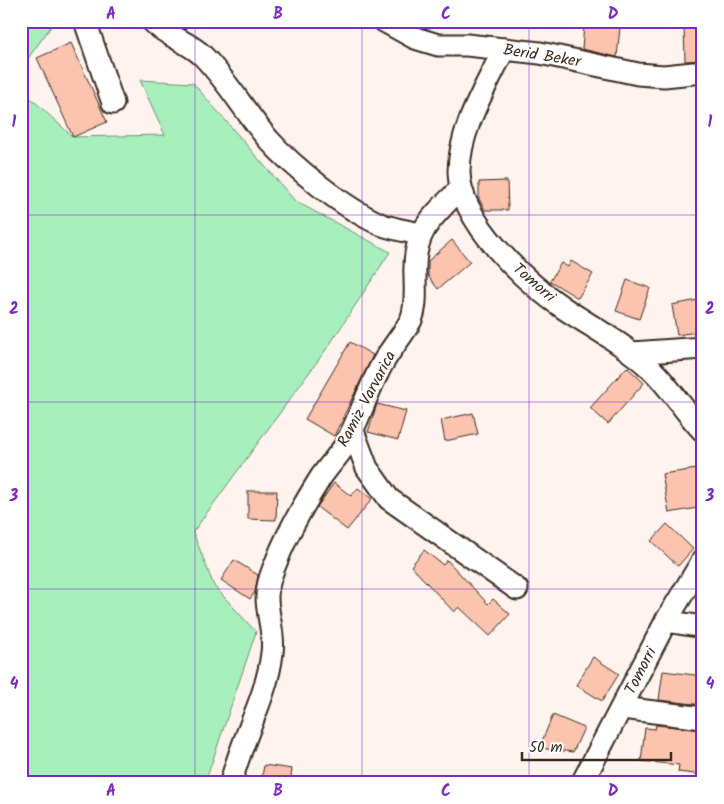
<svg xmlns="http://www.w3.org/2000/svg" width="724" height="804" font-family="Kalam,sans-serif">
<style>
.green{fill:#a7f0be;stroke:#718d6e}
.building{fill:#fcc4af;stroke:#3b2a1e}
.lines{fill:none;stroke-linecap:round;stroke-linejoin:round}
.minor-casing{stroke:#3b2a1e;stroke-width:25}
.minor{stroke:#fff;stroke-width:21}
.grid{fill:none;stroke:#7b2cbf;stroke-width:1;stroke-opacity:0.55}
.labels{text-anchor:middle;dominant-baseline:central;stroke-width:4.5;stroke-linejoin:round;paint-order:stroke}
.street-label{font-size:16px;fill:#3b2a1e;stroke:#fff}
.neatline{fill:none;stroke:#7b2cbf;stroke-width:2}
.grid-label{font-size:16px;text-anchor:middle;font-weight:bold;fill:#7b2cbf}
</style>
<rect width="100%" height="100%" fill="#fef3ef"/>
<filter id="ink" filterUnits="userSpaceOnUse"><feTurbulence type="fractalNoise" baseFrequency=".02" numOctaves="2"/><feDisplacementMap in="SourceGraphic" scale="10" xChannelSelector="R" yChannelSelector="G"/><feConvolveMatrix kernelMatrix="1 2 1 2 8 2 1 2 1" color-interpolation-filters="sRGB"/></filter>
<g filter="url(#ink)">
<g class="green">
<polygon points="21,21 55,21 21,68"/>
<polygon points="140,80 193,83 295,201 390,252 330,344 193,532 214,586 256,632 205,783 21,783 21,89 73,137 165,135"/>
</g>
<g class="building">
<polygon points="584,25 620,27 617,57 582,49"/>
<polygon points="684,26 703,26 703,60 685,61"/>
<polygon points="71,43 107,122 73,137 37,58"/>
<polygon points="507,181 508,210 485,210 479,199 479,182"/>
<polygon points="452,240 470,262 438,289 428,276 428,261"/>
<polygon points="571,261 593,274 578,298 550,281 561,263 568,267"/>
<polygon points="627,280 650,288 639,319 616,311"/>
<polygon points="703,299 703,331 677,335 672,305"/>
<polygon points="350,342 373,355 334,436 305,419"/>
<polygon points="627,367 644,383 608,424 590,408"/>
<polygon points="377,404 406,411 398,440 368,432"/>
<polygon points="473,413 478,434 445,441 441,420"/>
<polygon points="697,469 703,507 669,513 662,474"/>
<polygon points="334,483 351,496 358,488 372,499 347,530 317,507"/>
<polygon points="248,491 277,491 276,520 248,519"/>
<polygon points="667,524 693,549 678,566 651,541"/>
<polygon points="424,550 443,565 447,560 488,604 493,599 510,614 490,636 459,607 454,612 411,566"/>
<polygon points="234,560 258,575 255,592 250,599 221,580"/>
<polygon points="593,657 619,674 602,701 576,685"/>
<polygon points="663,671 703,676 703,705 659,700"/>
<polygon points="553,715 584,728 573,752 539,748"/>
<polygon points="656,725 703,730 703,775 678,772 679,765 641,761 645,728 655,729"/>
<polygon points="264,765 292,769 290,783 261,783"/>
</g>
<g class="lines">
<defs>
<g id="minor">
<polyline points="85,21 113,103"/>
<path d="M152 21C166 36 187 41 202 55 227 80 245 112 268 139 294 168 344 208 380 224 392 229 407 231 420 234"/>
<polyline points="384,21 415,38 438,45 467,45 540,53 638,74 664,76 703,72"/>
<path d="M504 49C486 87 459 129 459 172 460 222 526 283 565 309 595 329 626 345 652 370 669 386 685 412 703 431"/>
<polyline points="632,353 703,348"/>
<polyline points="353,431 367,468 389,499 517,589"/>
<polyline points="666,621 703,627"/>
<polyline points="622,708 703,718"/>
<path d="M231 783C241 739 267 698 272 653 275 634 267 616 267 597 267 584 272 572 277 560 288 531 304 504 321 477 328 467 337 457 344 447 360 419 368 388 384 361 392 347 403 335 411 320 417 306 415 289 415 275 413 232 431 218 460 189"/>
<polyline points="582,783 666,621 703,560"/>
</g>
</defs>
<use href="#minor" class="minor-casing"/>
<use href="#minor" class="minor"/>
</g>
</g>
<path class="grid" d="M195 21V783M362 21V783M529 21V783M21 215H703M21 402H703M21 589H703"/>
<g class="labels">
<g class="street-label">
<text transform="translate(542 56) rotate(9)">Berid Beker</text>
<text transform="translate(534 283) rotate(41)">Tomorri</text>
<text transform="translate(367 399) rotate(-62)">Ramiz Varvarica</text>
<text transform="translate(641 671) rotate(-63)">Tomorri</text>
</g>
</g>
<rect width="724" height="804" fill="none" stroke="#fff" stroke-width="55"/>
<path d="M522 752v8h149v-8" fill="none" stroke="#3b2a1e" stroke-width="2.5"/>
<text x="529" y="752" font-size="15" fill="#3b2a1e" stroke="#ffffff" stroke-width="4" paint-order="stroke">50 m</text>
<rect x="28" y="28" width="668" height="748" class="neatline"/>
<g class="grid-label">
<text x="111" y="19">A</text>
<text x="278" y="19">B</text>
<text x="446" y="19">C</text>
<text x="613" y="19">D</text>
<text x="14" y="127">1</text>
<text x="710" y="127">1</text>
<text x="14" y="314">2</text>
<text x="710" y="314">2</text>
<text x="14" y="501">3</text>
<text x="710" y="501">3</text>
<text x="14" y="689">4</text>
<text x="710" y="689">4</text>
<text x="111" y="796">A</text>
<text x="278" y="796">B</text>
<text x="446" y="796">C</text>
<text x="613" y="796">D</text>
</g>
</svg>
